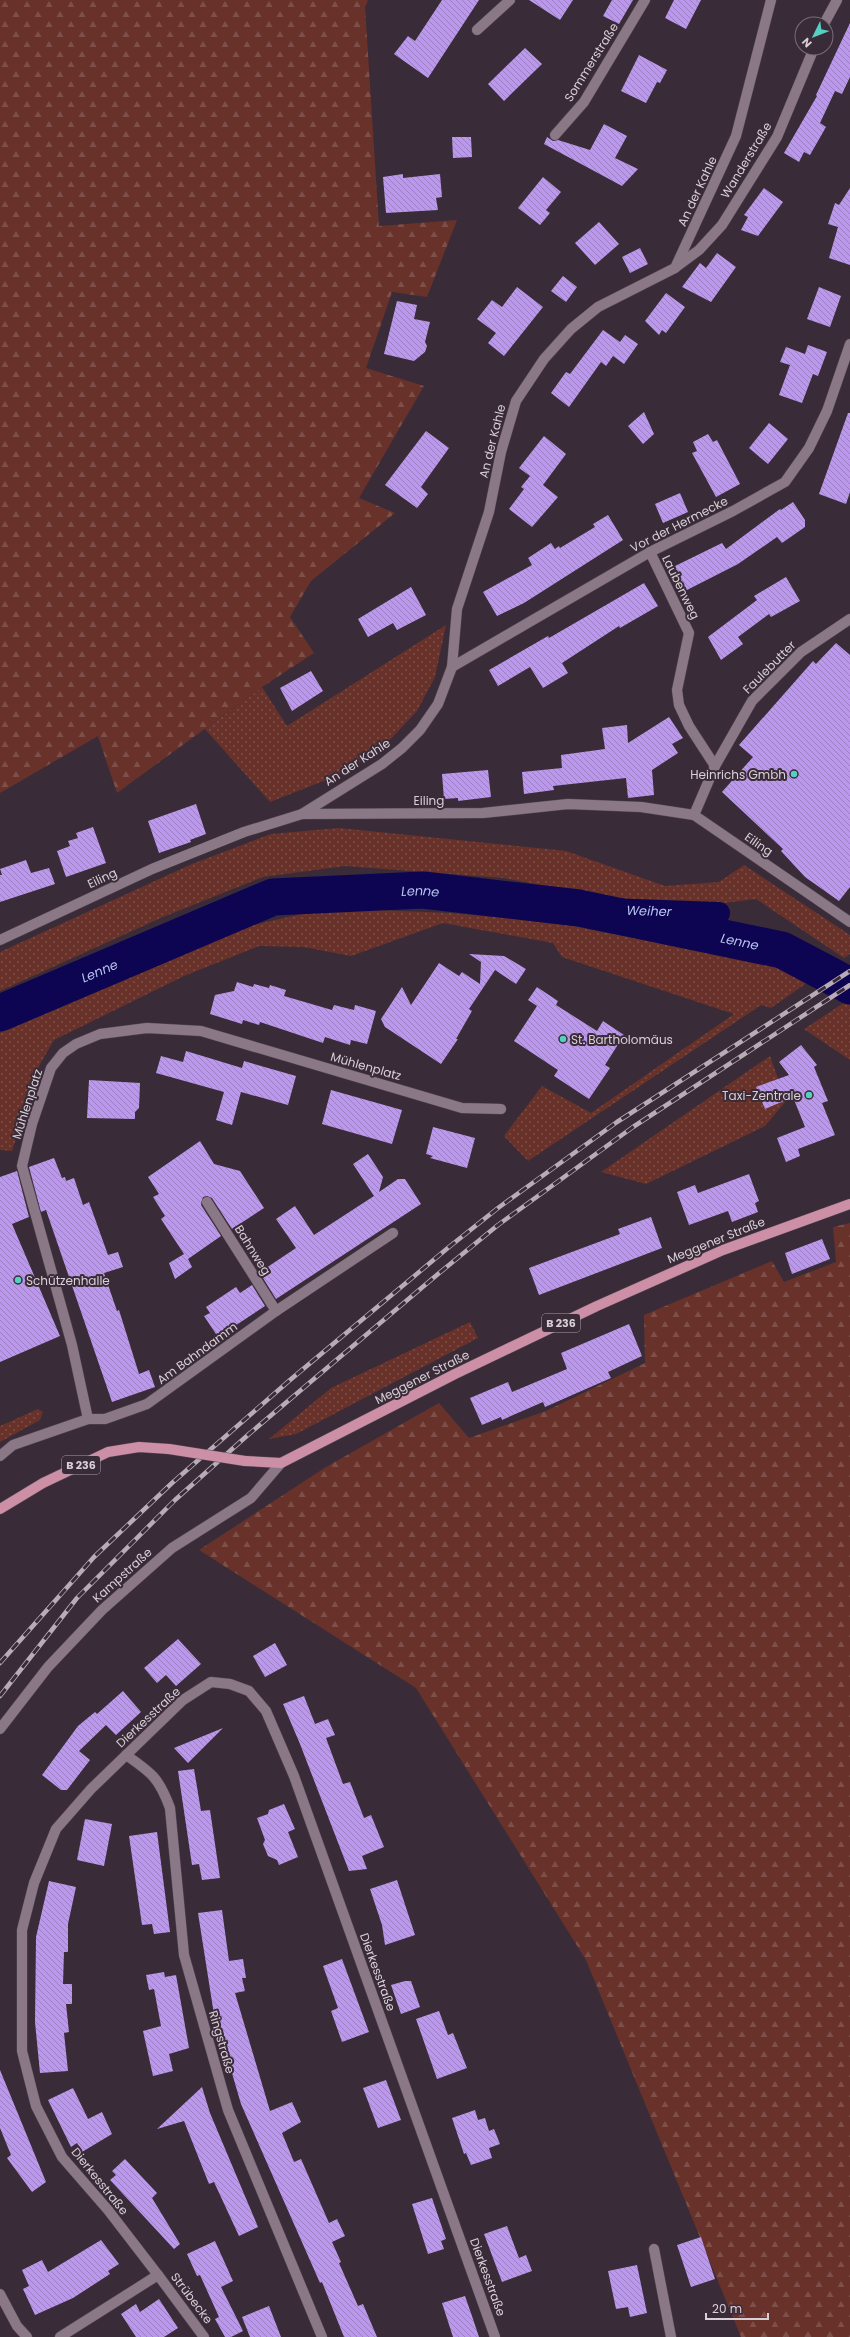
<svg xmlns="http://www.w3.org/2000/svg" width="850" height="2337" font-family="Poppins,sans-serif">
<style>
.grass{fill:url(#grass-dots)}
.forest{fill:url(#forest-firs)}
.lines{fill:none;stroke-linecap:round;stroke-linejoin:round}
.canal{stroke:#0e0552;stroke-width:22}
.river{stroke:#0e0552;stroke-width:37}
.building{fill:url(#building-back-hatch)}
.minor-casing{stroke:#554853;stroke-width:11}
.major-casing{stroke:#554853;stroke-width:11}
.minor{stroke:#8b7887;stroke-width:10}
.major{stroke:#cd8fa5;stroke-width:10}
.rail-casing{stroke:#b8acb6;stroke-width:4.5}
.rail{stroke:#3a2b38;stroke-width:3;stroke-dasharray:9;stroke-linecap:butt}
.major-bridge-casing{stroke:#554853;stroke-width:11;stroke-linecap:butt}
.major-bridge{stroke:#cd8fa5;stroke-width:10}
.poi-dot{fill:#57cec2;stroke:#3a2b38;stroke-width:1.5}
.labels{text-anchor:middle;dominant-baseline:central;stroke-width:4;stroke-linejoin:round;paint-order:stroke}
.shield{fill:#3a2b38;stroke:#a99ea7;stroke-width:1}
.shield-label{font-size:11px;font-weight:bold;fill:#d9cfd7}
.street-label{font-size:12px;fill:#d9cfd7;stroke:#3a2b38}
.poi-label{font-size:12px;fill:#d9cfd7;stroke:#3a2b38;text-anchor:end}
.water-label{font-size:13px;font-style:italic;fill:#b7c2ed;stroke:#3a2b38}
</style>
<defs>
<pattern id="grass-dots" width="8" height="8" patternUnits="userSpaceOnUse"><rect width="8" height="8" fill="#68322a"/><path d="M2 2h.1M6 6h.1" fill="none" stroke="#7d4f48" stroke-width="1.8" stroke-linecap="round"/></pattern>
<pattern id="forest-firs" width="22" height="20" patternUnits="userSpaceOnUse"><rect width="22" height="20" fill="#68322a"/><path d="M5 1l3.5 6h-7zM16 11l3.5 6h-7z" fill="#7d4f48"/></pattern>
<pattern id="building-back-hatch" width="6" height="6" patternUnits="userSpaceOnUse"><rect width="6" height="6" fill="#bb97ed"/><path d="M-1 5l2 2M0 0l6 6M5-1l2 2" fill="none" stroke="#9c81c2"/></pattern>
</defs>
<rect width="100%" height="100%" fill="#3a2b38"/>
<g class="grass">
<polygon points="446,625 435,677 417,711 386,744 344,773 270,802 205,729 262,687 287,726"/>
<polygon points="339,828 566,851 665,886 719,882 744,865 850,935 850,954 844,958 756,899 692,907 630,902 504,878 345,866 263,877 163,917 0,991 0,952 192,864 271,834"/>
<polygon points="328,908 450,913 555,922 601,932 765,960 811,980 771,1008 761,1005 528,1161 504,1136 542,1086 591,1113 734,1014 562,957 553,943 443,923 351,956 304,947 259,946 184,976 54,1040 39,1066 12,1151 0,1150 0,1033 249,926"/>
<polygon points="850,999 850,1060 804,1029"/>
<polygon points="770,1056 786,1101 765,1126 646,1184 601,1172"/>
<polygon points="470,1322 478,1338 296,1434 269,1439 331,1388"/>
<polygon points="38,1409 43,1412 40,1420 0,1442 0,1426"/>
</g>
<g class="forest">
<polygon points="0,0 368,0 365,7 379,226 457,220 427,297 392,292 366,368 424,386 359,498 395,513 311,581 290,617 314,653 262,687 117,793 98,736 0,793"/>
<polygon points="850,1223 850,2337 741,2337 586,1960 416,1688 199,1550 326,1467 439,1403 469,1438 546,1411 645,1363 644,1315 772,1261 784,1282 836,1262 833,1227"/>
</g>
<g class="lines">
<path class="canal" id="s1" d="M579 908 719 913"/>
<path class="river" id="s2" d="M0 1013 273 897 423 890 579 908 782 950 850 986"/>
</g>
<g class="building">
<polygon points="442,0 479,0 428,78 394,54 408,36 415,41"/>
<polygon points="529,0 573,0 560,20"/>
<polygon points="612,0 633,0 619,24 603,16"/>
<polygon points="674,0 701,0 686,29 665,18"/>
<polygon points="850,23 850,77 842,94 835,91 820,123 826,127 810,155 804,152 799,162 784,153 817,96 816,95"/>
<polygon points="525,48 542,64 504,101 488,84"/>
<polygon points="639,55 667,70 660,83 657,82 646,103 621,91"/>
<polygon points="604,124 627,136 615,158 638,169 622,186 544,144 547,137 553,141 558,140 590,150"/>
<polygon points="452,137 471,137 472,157 453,158"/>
<polygon points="403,174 403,178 440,174 442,197 436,198 438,210 386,213 383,177"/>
<polygon points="543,177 561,192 546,210 550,213 540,225 518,208"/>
<polygon points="764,188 783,202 758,236 741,230 748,217 744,215"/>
<polygon points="850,188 850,265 829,258 838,227 828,224 835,203 839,205"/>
<polygon points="599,222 619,244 595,265 575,243"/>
<polygon points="640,248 648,264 630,273 622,257"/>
<polygon points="717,253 736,267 711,302 682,287 700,263 706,268"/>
<polygon points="563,276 577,287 566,302 551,291"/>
<polygon points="517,287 543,307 504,356 488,343 496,333 477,319 492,300 502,307"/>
<polygon points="819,287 841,296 830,327 807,319"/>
<polygon points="666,293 685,307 666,333 662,330 659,335 645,321"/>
<polygon points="397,301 417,305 414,319 430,322 425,342 427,346 425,352 414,361 384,354"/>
<polygon points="603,330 620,342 625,335 638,344 624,364 613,356 606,366 601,362 569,407 551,393 566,372 570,374"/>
<polygon points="808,345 827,352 818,376 813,374 802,403 779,395 790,365 780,362 786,347 805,354"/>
<polygon points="644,412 654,434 643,444 628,426"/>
<polygon points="848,413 850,413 850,492 846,504 819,494"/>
<polygon points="769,423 788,439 768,464 749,448"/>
<polygon points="426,431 449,448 421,487 428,494 417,508 385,485"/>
<polygon points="708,434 713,442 717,440 740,484 716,497 692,453 697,451 693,442"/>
<polygon points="544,436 566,454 543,485 558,497 532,527 509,509 524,489 521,487 530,476 519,468"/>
<polygon points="680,493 688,512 663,523 655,504"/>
<polygon points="793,502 805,520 805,527 782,543 777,537 738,564 685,591 673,567 722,543 726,549 780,509 781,510"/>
<polygon points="608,515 623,540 524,603 497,616 483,592 532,565 528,558 551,543 555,549 559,546 560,548 595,527 593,524"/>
<polygon points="786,577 800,601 771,617 769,614 738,637 743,644 721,660 708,637 757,600 754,596"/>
<polygon points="644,583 658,606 620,628 619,626 562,663 568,673 543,688 530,667 498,686 489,670 548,636 549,638"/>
<polygon points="411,587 426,615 397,630 393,623 368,637 358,619"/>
<polygon points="836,643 850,655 850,887 839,901 805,877 781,851 783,849 722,792 753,757 739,745 813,661 816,664"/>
<polygon points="311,671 323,691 292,711 280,688"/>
<polygon points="669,717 683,738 672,744 678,753 652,770 654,795 628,798 626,778 553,786 554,790 524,794 522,772 562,768 561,755 605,749 602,728 627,725 628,743"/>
<polygon points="488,770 491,797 458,801 458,798 444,799 442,774"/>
<polygon points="196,804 206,834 190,840 191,842 159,853 148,821"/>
<polygon points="93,827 106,863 66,877 57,851 70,846 68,841 78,838 76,833"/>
<polygon points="26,860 31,873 49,868 55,884 0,902 0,875 2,875 0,869"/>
<polygon points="469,954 504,956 526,969 516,984 495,970 469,1009 472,1011 456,1039 458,1039 441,1064 385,1027 381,1019 402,987 411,1005 439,963 459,976 462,972 480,984 481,962"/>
<polygon points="237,982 253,987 254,984 269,988 270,985 286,990 284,996 332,1010 334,1005 354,1010 355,1005 376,1011 367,1044 351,1040 350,1045 325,1037 323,1043 260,1022 259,1025 243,1020 242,1024 210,1014 215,995 234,991"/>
<polygon points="537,987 558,1001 556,1005 597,1031 603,1021 624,1035 605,1065 610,1068 589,1099 554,1076 558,1070 514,1041 537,1006 528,1000"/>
<polygon points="801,1045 817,1065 814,1067 828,1101 822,1103 835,1135 798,1149 800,1156 786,1162 777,1138 805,1127 793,1097 765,1109 756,1087 789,1075 779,1062"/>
<polygon points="186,1051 242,1068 244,1061 296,1076 288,1105 241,1092 232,1125 216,1120 224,1092 156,1073 161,1056 183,1062"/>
<polygon points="89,1080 140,1083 139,1108 135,1112 135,1119 87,1118"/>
<polygon points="331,1090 402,1110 392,1144 322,1124"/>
<polygon points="433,1127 475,1138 467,1168 430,1158 433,1156 426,1154"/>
<polygon points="200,1141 214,1164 240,1171 264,1208 232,1229 212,1198 207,1196 203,1197 201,1205 221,1236 188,1259 192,1267 175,1279 169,1263 184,1254 161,1219 165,1216 153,1197 159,1194 148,1177"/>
<polygon points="368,1154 383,1177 379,1192 398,1179 405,1179 421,1204 276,1299 263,1278 270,1273 266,1268 296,1248 276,1219 295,1206 314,1235 374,1196 353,1164"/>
<polygon points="54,1158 62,1178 65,1177 66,1181 74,1178 83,1205 89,1202 108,1255 118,1252 123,1267 104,1273 117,1311 119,1310 139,1374 149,1370 155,1387 112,1402 46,1210 41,1212 29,1167"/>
<polygon points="17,1171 29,1217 12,1224 60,1336 0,1362 0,1177"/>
<polygon points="749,1174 759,1201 755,1203 758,1212 732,1222 728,1211 689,1225 677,1192 695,1185 698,1193"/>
<polygon points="651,1217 662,1248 539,1295 529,1268 620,1234 618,1229"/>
<polygon points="822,1239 830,1259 792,1274 785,1253"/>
<polygon points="252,1285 265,1306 218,1337 204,1316 210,1313 206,1307 236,1287 240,1293"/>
<polygon points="629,1324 642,1356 608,1372 611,1378 545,1407 543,1402 502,1420 501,1417 482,1425 470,1398 508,1382 512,1392 567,1369 561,1353"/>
<polygon points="178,1639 201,1664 176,1686 166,1675 157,1683 144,1668"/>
<polygon points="275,1643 287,1665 265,1677 253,1656"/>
<polygon points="123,1691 141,1712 116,1735 106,1725 79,1751 90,1760 67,1790 61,1790 42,1775 78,1726 95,1712 97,1714"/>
<polygon points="304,1696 315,1724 328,1719 335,1735 326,1738 343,1784 350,1782 364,1818 371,1815 384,1847 362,1856 367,1869 349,1871 300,1744 283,1704"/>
<polygon points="223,1728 188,1763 174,1748"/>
<polygon points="194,1769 201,1811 210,1810 220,1878 202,1880 199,1864 192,1865 178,1771"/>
<polygon points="284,1804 295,1829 288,1832 298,1857 279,1865 277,1860 268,1856 263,1844 265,1840 257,1818 268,1814 269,1810"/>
<polygon points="85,1819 112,1824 104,1866 77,1860"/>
<polygon points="157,1832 170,1932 154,1934 152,1924 142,1925 129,1836"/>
<polygon points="397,1880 415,1935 385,1945 382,1925 370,1889"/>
<polygon points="49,1881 76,1887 68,1924 68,1952 64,1952 63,1984 72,1984 72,2004 66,2004 69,2032 64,2033 68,2071 40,2073 35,2022 36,1937"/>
<polygon points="222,1910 229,1961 243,1959 246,1978 242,1978 245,1991 235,1993 270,2111 292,2102 301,2122 282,2133 294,2162 301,2159 329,2223 337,2219 345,2236 332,2242 341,2262 339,2263 358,2306 363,2304 377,2337 344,2337 322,2282 320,2283 241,2104 222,2039 218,2040 198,1913"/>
<polygon points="342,1959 369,2032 342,2042 331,2011 338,2008 323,1966"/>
<polygon points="164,1972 165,1977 176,1975 189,2048 169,2054 173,2071 153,2076 143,2031 161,2026 154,1989 149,1990 146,1975"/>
<polygon points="405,1981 411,1981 420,2007 401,2014 391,1985"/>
<polygon points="439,2011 448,2035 453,2033 467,2068 437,2079 416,2019"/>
<polygon points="0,2070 46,2182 32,2192 7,2158 11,2155 0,2128"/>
<polygon points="386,2080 401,2120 378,2128 363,2088"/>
<polygon points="202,2087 210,2113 258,2227 239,2236 214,2182 209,2184 184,2121 157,2129"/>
<polygon points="73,2088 88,2119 102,2112 112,2134 82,2152 77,2143 71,2147 48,2100"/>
<polygon points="475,2110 478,2120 485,2118 489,2131 494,2129 500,2144 489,2148 492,2158 471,2165 466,2153 464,2154 452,2118"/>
<polygon points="125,2159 157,2193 152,2198 180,2244 174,2249 110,2180 116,2175 112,2171"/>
<polygon points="432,2198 446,2239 441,2241 444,2249 428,2254 412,2204"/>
<polygon points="507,2226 519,2258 526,2255 532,2271 502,2282 484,2234"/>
<polygon points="701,2237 715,2279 691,2287 677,2245"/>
<polygon points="101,2240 119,2264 108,2271 110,2274 73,2298 35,2315 23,2289 29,2286 22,2270 42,2260 48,2272"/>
<polygon points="215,2241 233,2281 221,2287 243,2331 231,2337 225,2337 215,2319 219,2317 200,2275 197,2276 187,2254"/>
<polygon points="637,2265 647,2313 630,2317 628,2307 616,2309 608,2271"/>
<polygon points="465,2296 472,2316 479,2337 453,2337 442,2303"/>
<polygon points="159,2299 178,2328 164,2337 136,2337 121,2314 136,2304 140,2312"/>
<polygon points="269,2306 281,2337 250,2337 242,2317"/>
</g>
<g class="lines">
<defs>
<g id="minor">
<polyline points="824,24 837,0"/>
<polyline points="477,30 510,0"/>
<polyline points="555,135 584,102 645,0"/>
<polyline points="676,267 699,250 722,225 777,137 814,48"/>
<polyline points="650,552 689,633 677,690 679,705 689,726 715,766"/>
<polyline points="452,667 650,552 733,511 785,482 809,448 827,411 850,344"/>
<polyline points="302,814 382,764 402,748 420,730 438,704 452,667 457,609 489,512 501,452 516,401 544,359 571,329 598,307 675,268 736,136 771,0"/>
<polyline points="694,815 715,766 752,701 801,652 850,619"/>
<polyline points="0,940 152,869 244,832 302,814 483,813 568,804 641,807 694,815 850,922"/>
<polyline points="207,1202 276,1311"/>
<polyline points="88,1419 72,1345 22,1166 32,1124 51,1068 63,1053 76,1044 100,1034 147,1028 201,1031 462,1108 501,1109"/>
<polyline points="0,1456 13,1445 88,1419 105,1419 147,1404 276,1311 393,1233"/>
<polyline points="0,1729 48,1667 102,1610 172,1548 251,1498 281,1463"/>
<path d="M126 1755C152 1773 159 1778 170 1808L184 1955 228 2110 322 2337"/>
<polyline points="654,2249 671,2337"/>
<polyline points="158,2275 204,2337"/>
<polyline points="0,2294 17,2326 27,2337"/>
<polyline points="60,2337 158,2275 108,2210 62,2157 36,2106 22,2051 22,1930 34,1883 56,1829 91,1789 183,1700 211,1682 230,1684 249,1691 266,1711 294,1776 495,2337"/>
</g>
<g id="major">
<polyline points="245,1461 281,1463 455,1374 597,1306 723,1250 850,1204"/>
<polyline points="0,1509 43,1483 108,1452 139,1447 169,1449"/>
</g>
</defs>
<use href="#minor" class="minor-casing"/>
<use href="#major" class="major-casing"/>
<use href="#minor" class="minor"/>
<use href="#major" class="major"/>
<defs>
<g id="rail">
<polyline points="0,1663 94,1557 172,1483 290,1380 449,1247 498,1208 617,1122 850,971"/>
<polyline points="0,1696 77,1598 175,1500 249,1434 438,1274 498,1225 633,1127 850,985"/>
</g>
</defs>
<use href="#rail" class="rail-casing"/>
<use href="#rail" class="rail"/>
<defs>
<polyline id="major-bridge" points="169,1449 245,1461"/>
</defs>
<use href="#major-bridge" class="major-bridge-casing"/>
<use href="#major-bridge" class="major-bridge"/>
</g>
<g class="poi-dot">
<circle cx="794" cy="774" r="4"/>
<circle cx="563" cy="1039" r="4"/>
<circle cx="809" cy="1095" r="4"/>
<circle cx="18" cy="1280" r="4"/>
</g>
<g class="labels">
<g class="shield">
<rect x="542" y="1314" width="38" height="18" rx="3"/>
<rect x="62" y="1456" width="38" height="18" rx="3"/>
</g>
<g class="shield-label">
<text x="561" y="1323">B 236</text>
<text x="81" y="1465">B 236</text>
</g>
<g class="street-label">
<text transform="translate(591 62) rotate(-58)">Sommerstraße</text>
<text transform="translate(746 160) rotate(-59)">Wanderstraße</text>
<text transform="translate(697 191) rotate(-65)">An der Kahle</text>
<text transform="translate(492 441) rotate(-76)">An der Kahle</text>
<text transform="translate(679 524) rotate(-27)">Vor der Hermecke</text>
<text transform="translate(681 587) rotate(64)">Laubenweg</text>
<text transform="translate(769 667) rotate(-45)">Faulebutter</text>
<text transform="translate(357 762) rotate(-33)">An der Kahle</text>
<text x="429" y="800">Eiling</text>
<text transform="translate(759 844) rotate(35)">Eiling</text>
<text transform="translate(102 878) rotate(-25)">Eiling</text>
<text transform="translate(366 1066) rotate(16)">Mühlenplatz</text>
<text transform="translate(27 1104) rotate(-72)">Mühlenplatz</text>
<text transform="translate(716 1240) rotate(-22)">Meggener Straße</text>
<text transform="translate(253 1250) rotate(58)">Bahnweg</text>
<text transform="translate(197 1353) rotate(-36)">Am Bahndamm</text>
<text transform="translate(422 1377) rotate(-27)">Meggener Straße</text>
<text transform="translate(122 1575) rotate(-42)">Kampstraße</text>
<text transform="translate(148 1717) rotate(-43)">Dierkesstraße</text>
<text transform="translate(378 1972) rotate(70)">Dierkesstraße</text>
<text transform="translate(222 2042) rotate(74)">Ringstraße</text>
<text transform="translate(100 2181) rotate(51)">Dierkesstraße</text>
<text transform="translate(488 2277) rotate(70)">Dierkesstraße</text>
<text transform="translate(192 2298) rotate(53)">Strübecke</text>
</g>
<g class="poi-label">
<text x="786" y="774">Heinrichs Gmbh</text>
<text x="571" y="1039" text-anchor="start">St. Bartholomäus</text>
<text x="801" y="1095">Taxi-Zentrale</text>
<text x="26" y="1280" text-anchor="start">Schützenhalle</text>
</g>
<g class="water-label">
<text stroke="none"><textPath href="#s2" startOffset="444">Lenne</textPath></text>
<text stroke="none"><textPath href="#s1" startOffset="70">Weiher</textPath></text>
<text stroke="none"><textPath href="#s2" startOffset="768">Lenne</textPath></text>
<text stroke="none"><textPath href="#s2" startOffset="108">Lenne</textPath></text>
</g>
</g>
<g transform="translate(814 36) rotate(227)"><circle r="19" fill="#3a2b38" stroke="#7a6d78"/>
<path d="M0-3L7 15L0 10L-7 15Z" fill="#57cec2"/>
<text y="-6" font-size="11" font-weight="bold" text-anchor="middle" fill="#d9cfd7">N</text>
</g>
<path d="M706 2313v6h62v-6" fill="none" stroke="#d9cfd7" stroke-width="2"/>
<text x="712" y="2313" font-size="12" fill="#d9cfd7" stroke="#3a2b38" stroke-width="3" paint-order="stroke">20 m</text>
</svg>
